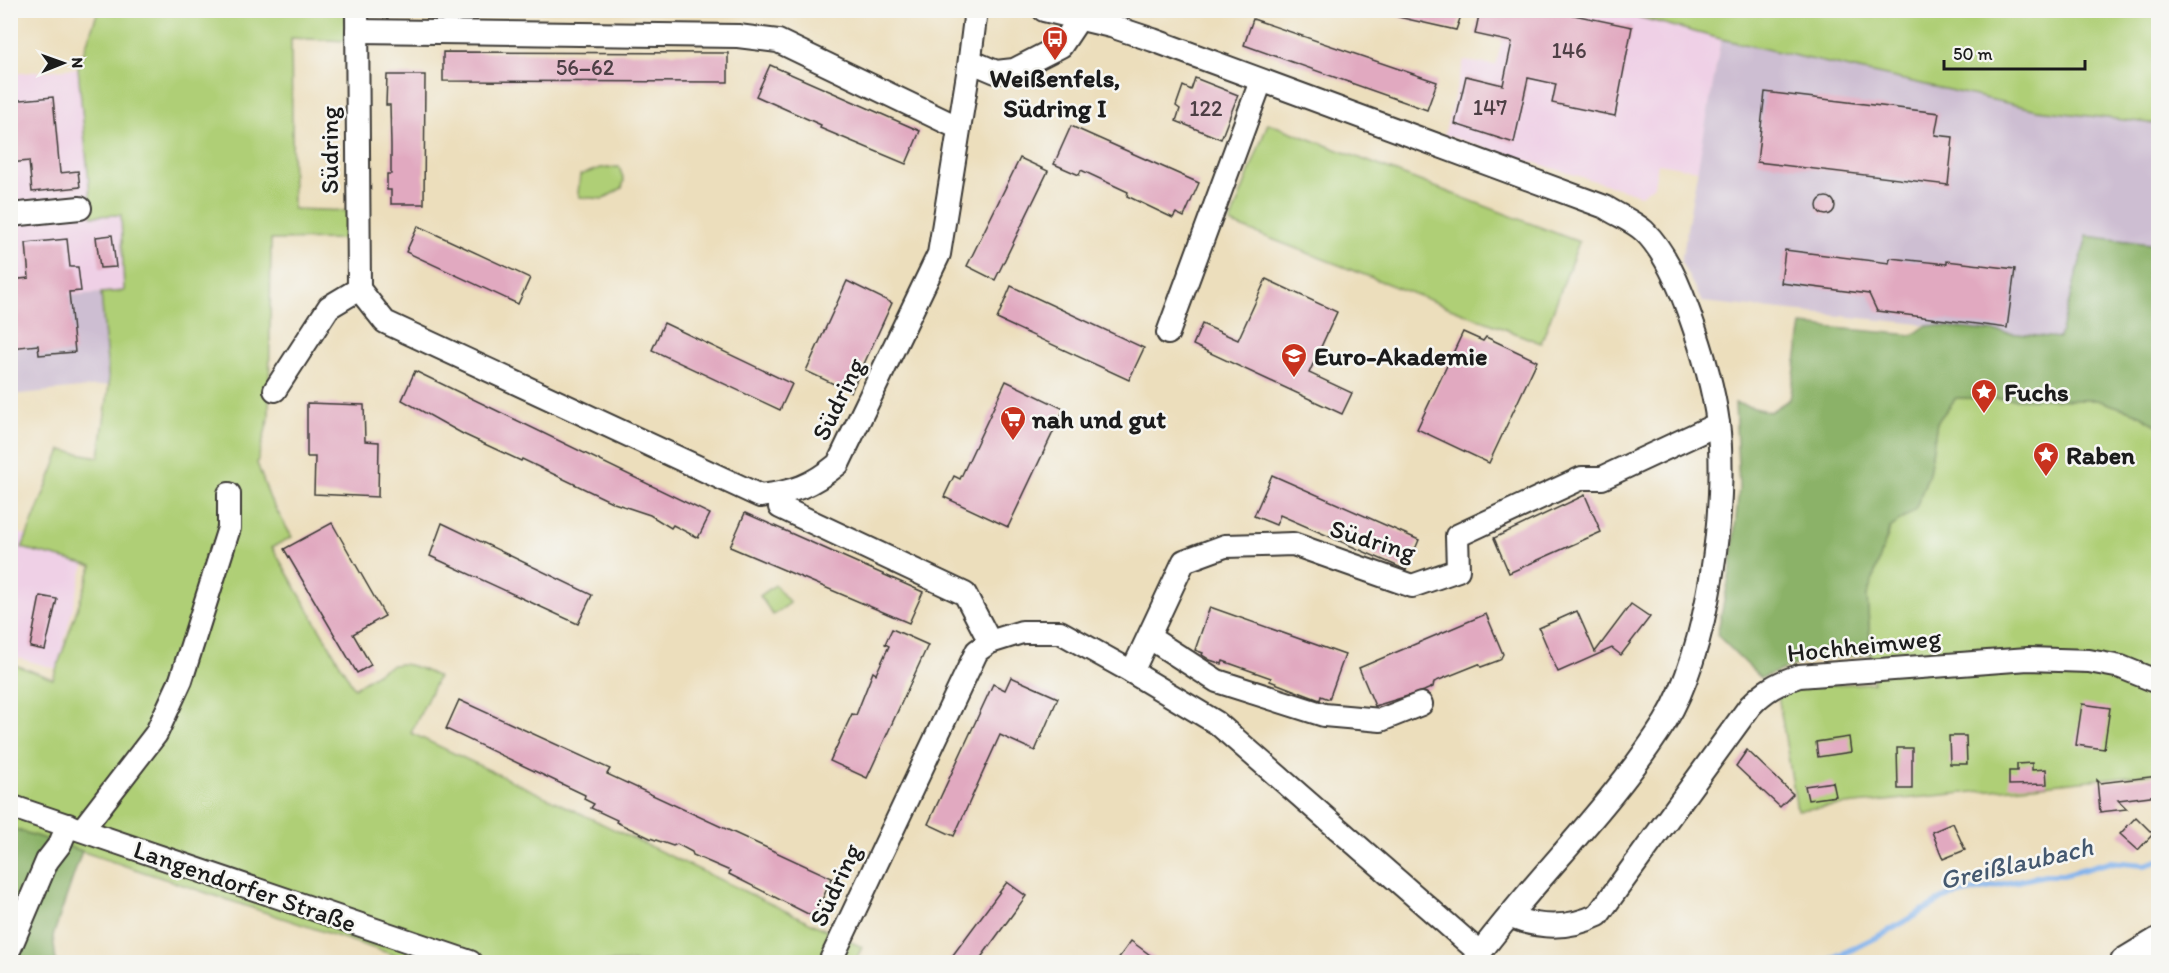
<svg xmlns="http://www.w3.org/2000/svg" width="2169" height="973" font-family="Itim,sans-serif">
<style>
.built{fill:#efd0e6}
.industrial{fill:#cdbed2}
.green{fill:#afcf76;stroke:#667649;stroke-width:1.5}
.forest{fill:#8bb267;stroke:#546742;stroke-width:1.5}
.lines{fill:none;stroke-linecap:round;stroke-linejoin:round}
.stream{stroke:#81b2ec;stroke-width:6}
.building{fill:#e1a9c0}
.minor-casing{stroke:#3b3934;stroke-width:26}
.major-casing{stroke:#3b3934;stroke-width:32}
.minor{stroke:#fff;stroke-width:22}
.major{stroke:#fff;stroke-width:28}
.labels{text-anchor:middle;dominant-baseline:central;stroke-width:5;stroke-linejoin:round;paint-order:stroke}
.number-label{font-size:22px;fill:#4d3f45}
.poi-label{font-size:26px;font-weight:bold;fill:#1c1c1c;stroke:#f6f6f2;text-anchor:start}
.street-label{font-size:26px;fill:#1c1c1c;stroke:#f6f6f2}
.water-label{font-size:27px;font-style:italic;fill:#44586f;stroke:#f6f6f2}
</style>
<rect width="100%" height="100%" fill="#f6f6f2"/>
<filter id="ink" filterUnits="userSpaceOnUse"><feTurbulence type="fractalNoise" baseFrequency=".0167" numOctaves="2"/><feDisplacementMap in="SourceGraphic" scale="12" xChannelSelector="R" yChannelSelector="G"/><feConvolveMatrix kernelMatrix="1 2 1 2 8 2 1 2 1" color-interpolation-filters="sRGB"/></filter>
<filter id="wash" filterUnits="userSpaceOnUse"><feTurbulence type="fractalNoise" baseFrequency=".008" numOctaves="4" result="noise"/><feDisplacementMap in="SourceGraphic" scale="24" xChannelSelector="R" yChannelSelector="G"/><feGaussianBlur stdDeviation="1.35" result="paint"/><feColorMatrix in="noise" values="0 0 0 0 0 0 0 0 0 0 0 0 0 0 0 0 0 1.4 0 .05"/><feComposite in="paint" operator="in"/></filter>
<g filter="url(#wash)">
<rect width="100%" height="100%" fill="#ecdebc"/>
<g class="built">
<polygon points="1509,11 1616,11 1721,39 1698,170 1658,163 1654,185 1641,195 1444,135 1464,61 1496,65"/>
<polygon points="78,68 92,216 121,214 124,291 11,300 11,74"/>
<polygon points="10,531 88,550 57,669 11,656"/>
</g>
<g class="industrial">
<polygon points="1721,39 2037,110 2158,124 2158,245 2087,236 2060,338 1702,302 1681,262"/>
<polygon points="101,293 109,385 11,395 11,300"/>
</g>
<g class="green">
<path d="M98 11H346L345 41 291 38 293 209 349 211 350 239 271 240 269 417 257 463 270 499 292 537 272 547 354 688C393 664 393 654 438 677L411 733 862 947 855 962H415L11 828 10 663 53 679 92 566 22 548 61 450 99 457 109 385 101 293 124 291 121 215 92 216 78 68Z"/>
<polygon points="1616,11 2158,11 2158,124 2038,110 1721,39"/>
<polygon points="1268,123 1579,242 1541,343 1230,223"/>
<polygon points="619,167 624,180 622,188 603,199 580,197 578,193 580,175 601,168"/>
<polygon points="1956,398 2097,400 2137,413 2158,426 2158,773 1797,810 1778,695 1803,686 1873,683 1867,596 1890,528 1915,510 1929,473 1937,422"/>
<polygon points="775,585 790,603 773,615 760,596"/>
</g>
<g class="forest">
<polygon points="2087,236 2158,245 2158,426 2137,413 2097,400 1956,398 1937,422 1929,473 1915,510 1890,528 1867,596 1871,654 1812,659 1761,678 1717,635 1731,568 1739,488 1735,403 1770,412 1790,399 1802,325 1913,335 1927,325 2059,338"/>
<polygon points="11,828 82,851 53,936 56,962 11,962"/>
</g>
<g class="lines">
<polyline class="stream" points="1826,962 1885,933 1946,897 2045,875 2063,875 2110,862 2145,865 2158,861"/>
</g>
<g id="blocks">
<g class="building">
<polygon points="1399,10 1463,10 1456,30 1398,17"/>
<polygon points="1480,10 1550,10 1632,27 1615,116 1552,103 1556,84 1528,78 1514,143 1455,124 1466,76 1503,85 1512,42 1475,34"/>
<polygon points="1253,19 1437,82 1427,110 1244,45"/>
<polygon points="443,52 728,53 728,82 443,81"/>
<polygon points="770,65 920,131 906,164 820,128 821,125 756,96"/>
<polygon points="387,75 425,75 424,204 391,204 391,190 387,190 387,174 391,174 391,145 390,105 386,105"/>
<polygon points="1195,78 1238,95 1221,139 1176,121 1180,109 1176,106 1183,86 1191,90"/>
<polygon points="1765,92 1939,113 1935,135 1953,137 1948,185 1757,162"/>
<polygon points="53,97 60,173 78,171 80,187 32,192 29,161 10,163 10,101"/>
<polygon points="1071,126 1199,183 1184,217 1176,213 1173,218 1127,196 1128,192 1081,170 1079,175 1054,164"/>
<polygon points="1020,158 1048,171 995,280 967,266"/>
<circle cx="1826" cy="206" r="9"/>
<polygon points="418,226 530,278 518,304 406,252"/>
<polygon points="112,235 116,267 100,268 96,237"/>
<polygon points="67,239 70,267 78,267 81,291 69,292 75,352 39,355 38,345 10,348 10,280 29,278 26,243"/>
<polygon points="1785,250 1889,263 1890,258 1947,264 1947,261 2015,269 2007,328 1877,311 1869,294 1781,283"/>
<polygon points="1266,279 1337,312 1309,373 1352,393 1342,414 1193,345 1202,324 1238,340"/>
<polygon points="847,281 892,303 851,392 806,371"/>
<polygon points="1011,286 1144,348 1129,380 997,319"/>
<polygon points="664,323 792,384 780,410 652,350"/>
<polygon points="1463,332 1483,341 1486,337 1537,361 1489,463 1417,429"/>
<polygon points="415,371 710,514 698,538 673,525 671,528 650,515 614,503 522,459 521,461 463,434 402,400"/>
<polygon points="1006,381 1064,409 1008,527 944,497 954,476 960,479"/>
<polygon points="307,403 364,405 365,441 379,442 378,497 314,494 315,457 307,457"/>
<polygon points="1272,475 1419,540 1406,570 1280,515 1276,525 1254,516"/>
<polygon points="1585,495 1601,532 1509,573 1494,538"/>
<polygon points="745,513 923,592 909,623 730,547"/>
<polygon points="332,523 385,616 353,634 371,665 357,673 284,549"/>
<polygon points="442,523 592,595 578,624 430,556"/>
<polygon points="40,596 57,599 45,650 30,647"/>
<polygon points="1631,604 1650,617 1621,655 1612,648 1558,672 1539,628 1577,611 1595,652"/>
<polygon points="1210,607 1345,655 1329,699 1321,696 1320,700 1301,693 1270,681 1271,678 1223,661 1222,664 1210,660 1202,655 1203,653 1195,650"/>
<polygon points="1486,614 1503,654 1500,660 1481,667 1479,664 1434,682 1433,687 1424,691 1375,706 1359,668"/>
<polygon points="892,629 928,645 867,778 830,761 852,714 856,715 873,672 876,674 889,646 885,644"/>
<polygon points="1011,677 1058,698 1035,751 1000,735 954,836 928,824 993,684 1005,690"/>
<polygon points="459,700 610,769 607,774 832,878 814,917 729,874 730,871 693,855 692,852 677,844 673,846 650,838 616,822 617,820 591,808 594,804 584,799 585,795 446,729"/>
<polygon points="2082,704 2110,708 2104,749 2076,745"/>
<polygon points="1949,736 1966,736 1967,764 1950,764"/>
<polygon points="1849,737 1851,752 1818,757 1816,742"/>
<polygon points="1897,748 1912,748 1912,789 1898,789"/>
<polygon points="1747,750 1793,794 1780,807 1736,766"/>
<polygon points="2032,763 2032,770 2046,769 2047,784 2009,785 2009,771 2017,771 2017,764"/>
<polygon points="2158,776 2158,795 2118,800 2127,809 2100,812 2097,780 2100,783"/>
<polygon points="1833,782 1836,796 1808,800 1805,786"/>
<polygon points="2136,817 2153,834 2138,850 2120,834"/>
<polygon points="1953,823 1965,850 1943,859 1932,832"/>
<polygon points="1007,882 1026,896 977,963 947,963"/>
<polygon points="1131,941 1161,963 1115,963"/>
</g>
</g>
</g>
<g filter="url(#ink)">
<use href="#blocks" fill-opacity="0" stroke="#3b3934" stroke-width="1.5"/>
<g class="lines">
<defs>
<g id="minor">
<path d="M1044 10 1111 26 1153 40 1605 207C1617 215 1633 221 1644 231 1664 250 1680 287 1689 313 1702 349 1713 385 1718 423 1728 504 1708 652 1665 722 1609 810 1534 879 1473 962"/>
<polyline points="357,31 738,36 778,41 959,128"/>
<polyline points="970,61 996,72 1014,70 1061,46 1079,19"/>
<polyline points="10,215 80,208"/>
<path d="M359 289 385 322 760 496C794 492 811 486 838 464L939 254 968 74 976 10"/>
<polyline points="1168,333 1261,81"/>
<polyline points="275,390 329,307 359,289 357,10"/>
<polyline points="780,507 965,594 990,642"/>
<polyline points="1150,638 1217,681 1324,715 1381,720 1421,704"/>
<polyline points="1132,672 1184,561 1225,546 1293,544 1412,586 1458,570 1457,536 1582,478 1602,478 1718,424"/>
<polyline points="10,806 470,962"/>
<polyline points="82,830 156,734 181,680 229,528 229,494"/>
<path d="M1511 917C1541 929 1569 929 1598 915L1750 706C1765 690 1778 683 1799 676L2028 659 2089 661 2121 667 2158 682"/>
<polyline points="10,948 47,861 60,844 68,825"/>
<polyline points="830,962 977,651 990,642 1022,632 1060,632 1132,672 1217,723 1480,953"/>
</g>
<polyline id="major" points="2125,962 2158,942"/>
</defs>
<use href="#minor" class="minor-casing"/>
<use href="#major" class="major-casing"/>
<use href="#minor" class="minor"/>
<use href="#major" class="major"/>
</g>
</g>
<defs>
<symbol id="bus-pin" viewBox="-11 -11 22 30"><path d="M0 17L-7.5 6A9.5 9.5 0 1 1 7.5 6Z" fill="#c8321e" stroke="#f6f6f2"/><path d="M-5-6H5V4H4V6H2V4H-2V6H-4V4H-5ZM-3.5-4V0h7V-4ZM-3.5 1.2v1.5H-2V1.2ZM2 1.2v1.5H3.5V1.2Z" fill="#fff"/></symbol>
<symbol id="school-pin" viewBox="-11 -11 22 30"><path d="M0 17L-7.5 6A9.5 9.5 0 1 1 7.5 6Z" fill="#c8321e" stroke="#f6f6f2"/><path d="M0-5L7-2L0 1L-7-2ZM-4 1L0 2.5L4 1V4Q0 6-4 4Z" fill="#fff"/></symbol>
<symbol id="sight-pin" viewBox="-11 -11 22 30"><path d="M0 17L-7.5 6A9.5 9.5 0 1 1 7.5 6Z" fill="#c8321e" stroke="#f6f6f2"/><path d="M0-6L1.8-2.2L6-1.7L2.9 1.2L3.7 5.4L0 3.3L-3.7 5.4L-2.9 1.2L-6-1.7L-1.8-2.2Z" fill="#fff"/></symbol>
<symbol id="supermarket-pin" viewBox="-11 -11 22 30"><path d="M0 17L-7.5 6A9.5 9.5 0 1 1 7.5 6Z" fill="#c8321e" stroke="#f6f6f2"/><path d="M-6-5.5h2.5l.6 2H6L4.5 2H-2.5L-4.4-4H-6ZM-1.5 3.2a1.3 1.3 0 1 0 .1 0ZM3 3.2a1.3 1.3 0 1 0 .1 0Z" fill="#fff"/></symbol>
</defs>
<g fill-rule="evenodd">
<use href="#bus-pin" x="1040" y="24" width="30" height="40"/>
<use href="#school-pin" x="1279" y="341" width="30" height="40"/>
<use href="#sight-pin" x="1969" y="377" width="30" height="40"/>
<use href="#supermarket-pin" x="998" y="404" width="30" height="40"/>
<use href="#sight-pin" x="2031" y="440" width="30" height="40"/>
</g>
<g class="labels">
<g class="number-label">
<text x="1569" y="50">146</text>
<text x="585" y="67">56–62</text>
<text x="1490" y="107">147</text>
<text x="1206" y="108">122</text>
</g>
<g class="poi-label">
<text x="1055" y="78" text-anchor="middle">Weißenfels,<tspan x="1055" dy="30">Südring I</tspan></text>
<text x="1314" y="356">Euro-Akademie</text>
<text x="2004" y="392">Fuchs</text>
<text x="1032" y="419">nah und gut</text>
<text x="2066" y="455">Raben</text>
</g>
<g class="street-label">
<text transform="translate(329 150) rotate(-90)">Südring</text>
<text transform="translate(838 399) rotate(-64)">Südring</text>
<text transform="translate(1373 540) rotate(17)">Südring</text>
<text transform="translate(1864 645) rotate(-6)">Hochheimweg</text>
<text transform="translate(835 885) rotate(-65)">Südring</text>
<text transform="translate(245 886) rotate(19)">Langendorfer Straße</text>
</g>
<g class="water-label">
<text transform="translate(2016 863) rotate(-13)">Greißlaubach</text>
</g>
</g>
<rect width="2169" height="973" fill="none" stroke="#f6f6f2" stroke-width="36"/>
<g transform="translate(63 63) rotate(89)" stroke="#f6f6f2" stroke-width="4.5" paint-order="stroke">
<path d="M0-4.5L10 22L0 15L-10 22Z" fill="#1c1c1c"/>
<text y="-9" font-size="16" font-weight="bold" text-anchor="middle" fill="#1c1c1c">N</text>
</g>
<path d="M1944 60v9h141v-9" fill="none" stroke="#1c1c1c" stroke-width="3"/>
<text x="1953" y="60" font-size="18" fill="#1c1c1c" stroke="#f6f6f2" stroke-width="4.5" paint-order="stroke">50 m</text>
</svg>
